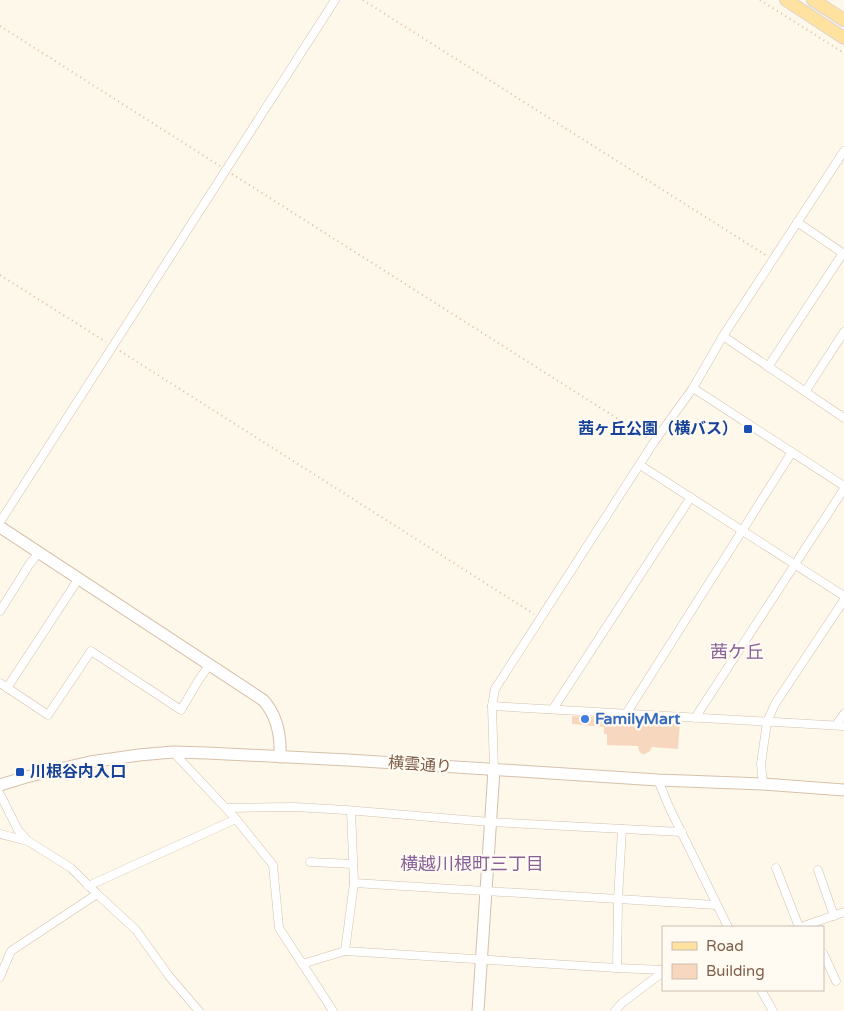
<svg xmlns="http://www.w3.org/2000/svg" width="844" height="1011" font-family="'Varela Round','Noto Sans JP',sans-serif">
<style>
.building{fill:#f7d8be}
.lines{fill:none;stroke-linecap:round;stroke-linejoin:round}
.street-casing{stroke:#d3c0ad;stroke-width:9}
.secondary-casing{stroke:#d7c0aa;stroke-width:13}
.primary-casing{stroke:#ddd5d0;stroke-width:14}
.path{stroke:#ddbba0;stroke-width:2;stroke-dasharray:1 4;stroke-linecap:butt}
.street{stroke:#fff;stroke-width:8}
.secondary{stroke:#fff;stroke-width:11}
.primary{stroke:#ffe1a0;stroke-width:12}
.transit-dot{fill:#1a4fb4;stroke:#fffbf2;stroke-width:2}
.shop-dot{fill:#3f7fe0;stroke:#fffbf2;stroke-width:2}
.labels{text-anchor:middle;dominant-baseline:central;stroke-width:4.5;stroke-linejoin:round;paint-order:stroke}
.transit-label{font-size:16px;font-weight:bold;fill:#164399;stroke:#fffbf2;text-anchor:end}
.shop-label{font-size:16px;font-weight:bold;fill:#366cbe;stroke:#fffbf2;text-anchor:start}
.street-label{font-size:16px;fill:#7d5e49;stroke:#fffbf2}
.neighbourhood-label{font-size:18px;fill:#896199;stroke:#fffbf2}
</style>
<rect width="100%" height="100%" fill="#fef8ea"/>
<polygon class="building" points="572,716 680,722 678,749 652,747 650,751 645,754 642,754 639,751 638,746 607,745 607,734 604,734 604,727 572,724"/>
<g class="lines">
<defs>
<g id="street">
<polyline points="797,222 844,254"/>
<polyline points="723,336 844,418"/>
<polyline points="768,367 843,253"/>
<polyline points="693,388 844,486"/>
<polyline points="805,392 844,332"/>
<polyline points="640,465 844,596"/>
<polyline points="0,522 335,0"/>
<polyline points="0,611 29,565 39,552"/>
<polyline points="0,683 48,715 91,651 181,710 198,681 210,664"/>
<polyline points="7,688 79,578"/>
<polyline points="492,706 844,726"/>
<polyline points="553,709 691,497"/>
<polyline points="626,714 792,452"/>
<polyline points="695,718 844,489"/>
<polyline points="836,725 844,714"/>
<polyline points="173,752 236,819 273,865 279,928 333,1011"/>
<polyline points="494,770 492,706 495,689 654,442 693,388 723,336 844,151"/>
<polyline points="658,780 669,807 728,927"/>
<polyline points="763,784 761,764 767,722 775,704 844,600"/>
<polyline points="0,794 18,830 28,841 71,868 97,894 136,930 169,976 199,1011"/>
<polyline points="227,808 295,807 346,810 490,822 682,832"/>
<polyline points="351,811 354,883 345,951 617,968 663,970"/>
<polyline points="0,834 28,841"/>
<polyline points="310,862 353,864"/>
<polyline points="776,868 799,927"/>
<polyline points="818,870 834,916"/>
<polyline points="354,883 716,905"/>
<polyline points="88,886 236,819"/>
<polyline points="801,927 844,912"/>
<polyline points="823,953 836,981"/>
<polyline points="302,964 345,951"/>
<polyline points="617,968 618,899 622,829"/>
<polyline points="0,977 11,951 97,894"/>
<polyline points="761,990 773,1011"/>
<polyline points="615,1011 622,1003 663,972"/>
</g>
<g id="secondary">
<path d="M0 527 263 700C277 715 281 736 280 757"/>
<polyline points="0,785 26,777 90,762 139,755 173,752 207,753 348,760 658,780 763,784 844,790"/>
<polyline points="478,1011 494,770"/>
</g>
<g id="primary">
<polyline points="786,0 844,38"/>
<polyline points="813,0 844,20"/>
</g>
</defs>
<use href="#street" class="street-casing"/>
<use href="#secondary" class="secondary-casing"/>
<use href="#primary" class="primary-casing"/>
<g class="path">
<polyline points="363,0 767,256"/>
<polyline points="760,0 844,53"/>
<polyline points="0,26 220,166"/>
<polyline points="232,174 648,438"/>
<polyline points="0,275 106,342"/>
<polyline points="120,351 534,614"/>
</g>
<use href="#street" class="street"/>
<use href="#secondary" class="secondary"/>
<use href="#primary" class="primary"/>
</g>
<g class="transit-dot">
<rect x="743" y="424" width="10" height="10" rx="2.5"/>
<rect x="15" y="767" width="10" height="10" rx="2.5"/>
</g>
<circle class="shop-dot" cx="585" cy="719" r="5"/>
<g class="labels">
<g class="transit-label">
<text x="738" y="429">茜ヶ丘公園（横バス）</text>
<text x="30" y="772" text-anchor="start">川根谷内入口</text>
</g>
<g class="shop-label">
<text x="595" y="719">FamilyMart</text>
</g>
<g class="street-label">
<text transform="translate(420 765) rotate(4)">横雲通り</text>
</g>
<g class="neighbourhood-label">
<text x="737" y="652">茜ケ丘</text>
<text x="472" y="864">横越川根町三丁目</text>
</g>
</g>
<rect x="662" y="926" width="162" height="65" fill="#fffbf2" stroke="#cbbcae"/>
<rect x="672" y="942" width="25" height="8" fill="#ffe1a0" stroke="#cbbcae"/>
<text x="706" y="951" font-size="15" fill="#7d5e49">Road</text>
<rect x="672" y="964" width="25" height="15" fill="#f7d8be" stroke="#cbbcae"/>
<text x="706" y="976" font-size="15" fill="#7d5e49">Building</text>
</svg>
